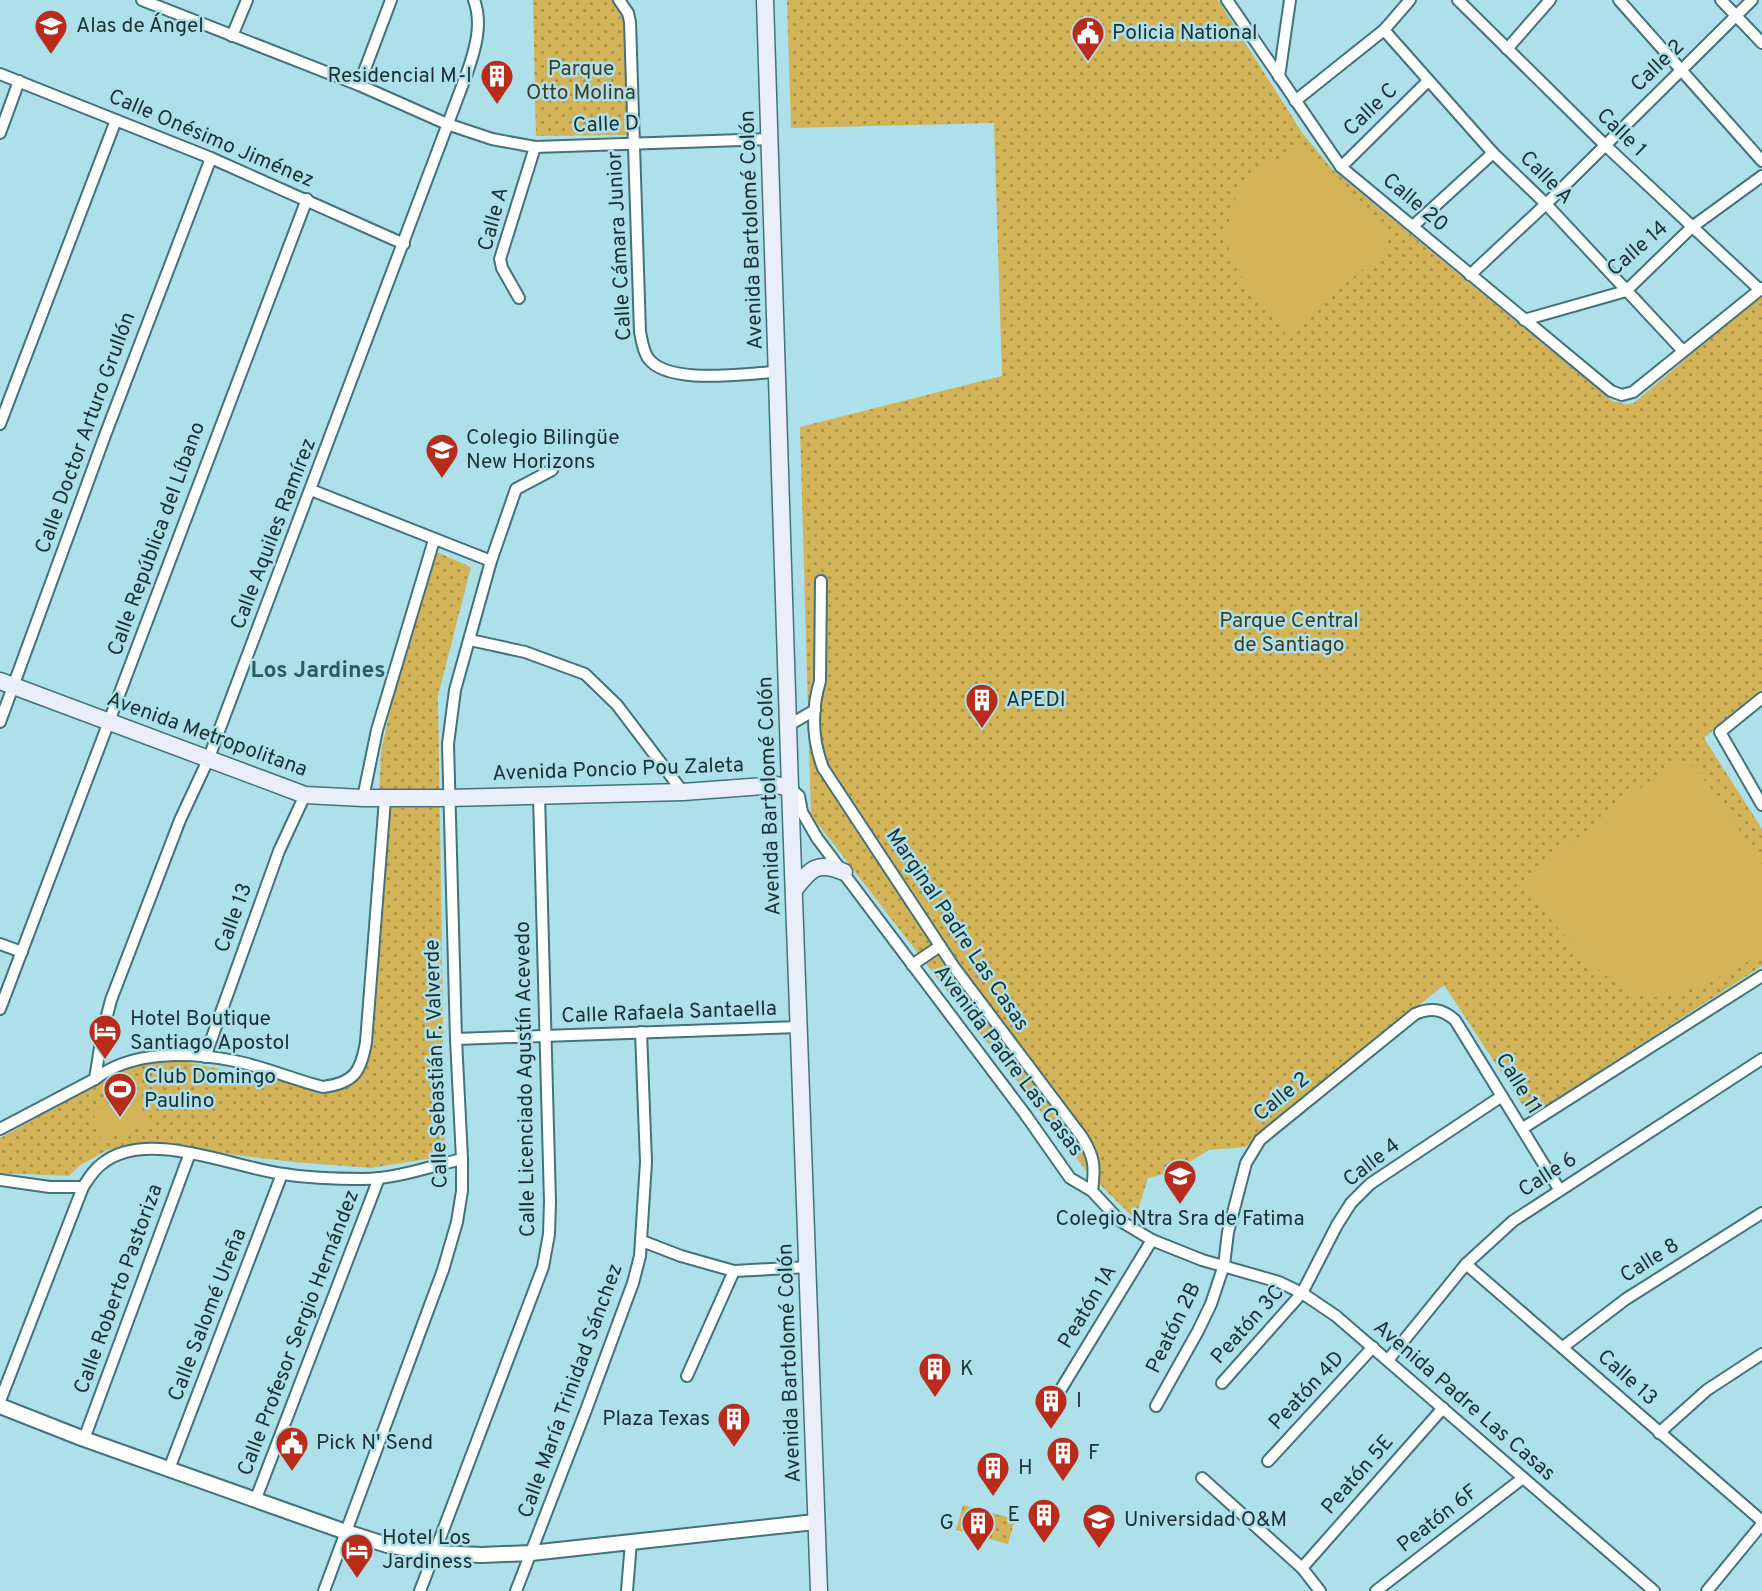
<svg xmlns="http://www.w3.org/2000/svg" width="1762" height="1591" font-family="Overpass,sans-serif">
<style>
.park{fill:url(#park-dots)}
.pitch{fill:#d3b358}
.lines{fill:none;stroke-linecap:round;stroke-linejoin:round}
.minor-casing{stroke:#42727a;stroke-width:14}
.tertiary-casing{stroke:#42727a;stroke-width:18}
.secondary-casing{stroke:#42727a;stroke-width:19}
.minor{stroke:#fff;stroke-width:10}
.tertiary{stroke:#fff;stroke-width:14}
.secondary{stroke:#eaeefa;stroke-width:16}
.labels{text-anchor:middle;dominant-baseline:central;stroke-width:5;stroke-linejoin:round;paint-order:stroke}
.poi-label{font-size:21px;fill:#1c3034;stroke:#ade0e9;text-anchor:start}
.street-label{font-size:21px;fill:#1c3034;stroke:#ade0e9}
.park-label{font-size:21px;fill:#423a23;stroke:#ade0e9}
.neighbourhood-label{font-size:23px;font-weight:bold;fill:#2b5b63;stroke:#ade0e9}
</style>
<defs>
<pattern id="park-dots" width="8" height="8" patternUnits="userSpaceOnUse" patternTransform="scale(1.75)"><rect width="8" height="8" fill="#d3b358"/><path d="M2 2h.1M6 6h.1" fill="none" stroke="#aa924a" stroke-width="1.8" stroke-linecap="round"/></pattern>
</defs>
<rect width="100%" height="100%" fill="#ade0e9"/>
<g class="park">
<polygon points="533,0 612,0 626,19 629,135 536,136"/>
<polygon points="787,0 1218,0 1303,134 1333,170 1612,401 1626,404 1634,403 1762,294 1762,690 1704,738 1762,829 1762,966 1530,1116 1444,985 1245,1147 1209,1150 1173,1172 1148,1178 1135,1219 1088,1173 811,815 800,427 1002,376 994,123 791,128"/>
<polygon points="425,547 471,567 438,696 445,1156 371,1168 293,1162 149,1144 107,1150 79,1166 69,1176 0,1173 0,1138 151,1055 304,1086 340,1085 367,1055 381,752"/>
<polygon points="963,1505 1015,1519 1008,1544 956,1530"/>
</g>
<g class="pitch">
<path d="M1303 147C1324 170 1343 194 1368 214 1375 220 1384 225 1386 234 1389 244 1383 251 1376 258L1286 334 1247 285 1232 261 1226 237 1231 211 1241 184 1257 168Z"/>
<path d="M1674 762H1683L1693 767 1710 787 1762 864V953C1734 971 1675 1004 1642 996 1602 987 1547 914 1520 883Z"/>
<polygon points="139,1098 147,1126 101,1139 93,1111"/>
</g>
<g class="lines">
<defs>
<g id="minor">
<polyline points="142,0 359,85 447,124 492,139 535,147 770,139"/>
<path d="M619 0 628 13 630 22 640 332C642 341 643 351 648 358 668 386 746 373 777 372"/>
<polyline points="1227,0 1341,167 1611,391 1622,395 1633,392 1762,288"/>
<polyline points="1458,0 1605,145 1760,290"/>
<polyline points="1619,0 1762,161"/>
<polyline points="1721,0 1762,43"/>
<polyline points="1384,30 1493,153 1546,204 1683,351"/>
<polyline points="232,36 247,0"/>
<polyline points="1507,49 1550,0"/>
<polyline points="0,74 211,158 404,244"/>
<polyline points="1279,77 1290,0"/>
<polyline points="359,85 391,0"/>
<polyline points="1295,101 1384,30 1410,0"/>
<polyline points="0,133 19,81"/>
<polyline points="1341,167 1428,81"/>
<polyline points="1413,226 1493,153"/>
<polyline points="1470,275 1546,204 1752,0"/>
<polyline points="519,298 502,268 500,259 535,147"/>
<polyline points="1524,320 1626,291 1692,227 1762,176"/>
<polyline points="0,424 116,120"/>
<polyline points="311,490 491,561"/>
<path d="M821 581 820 681C811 711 812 739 823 768L954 967 1082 1137C1095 1158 1095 1167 1092 1191"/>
<polyline points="470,640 525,652 585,674 617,705 683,792"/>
<polyline points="1762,698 1720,732 1762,805"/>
<polyline points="0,722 104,438 211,158"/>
<polyline points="789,725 815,710"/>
<polyline points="790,788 799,796 802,812 817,838 1025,1114 1070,1178 1092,1191 1119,1220 1152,1240 1202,1260 1279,1282 1302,1293 1336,1316 1654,1591"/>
<polyline points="363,798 377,730 434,540"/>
<polyline points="0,944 22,952"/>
<polyline points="912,965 940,946"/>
<polyline points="0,1009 307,199"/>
<polyline points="456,1039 800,1027"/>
<polyline points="205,1057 279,851 305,795"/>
<path d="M95 1079 102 1035 111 1000 180 820 208 760 467 73C475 50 483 24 474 0"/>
<polyline points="1523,1128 1762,976"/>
<path d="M0 1129 95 1079C132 1050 190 1052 235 1061 265 1067 294 1080 323 1087 354 1083 361 1072 366 1042L385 799"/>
<polyline points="0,1180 50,1187 83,1187"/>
<polyline points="642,1241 681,1256 734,1271 808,1267"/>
<polyline points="1466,1264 1762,1521"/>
<polyline points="1563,1347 1626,1299 1762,1213"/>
<polyline points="1388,1360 1466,1264 1513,1221 1762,1059"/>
<polyline points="687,1376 734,1271"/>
<polyline points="1222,1383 1302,1293 1337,1225 1351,1203 1370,1184 1502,1096"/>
<polyline points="1058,1394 1152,1240"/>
<path d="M0 1401 83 1187C89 1178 94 1169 103 1163 148 1128 234 1168 284 1174 309 1178 337 1179 363 1179 396 1179 431 1166 462 1159"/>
<path d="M1156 1406 1198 1331 1211 1304 1224 1265 1228 1232 1246 1163 1260 1140 1272 1130 1415 1014C1431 1007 1442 1009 1455 1020L1559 1189"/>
<polyline points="1659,1433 1707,1390 1762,1354"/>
<polyline points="84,1439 190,1153"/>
<polyline points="1268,1461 1373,1347"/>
<polyline points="169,1469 282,1174"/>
<polyline points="1202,1478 1302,1568 1320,1591"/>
<polyline points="255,1501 379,1178"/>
<polyline points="1302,1568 1443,1408"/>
<polyline points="324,1591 443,1270 457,1222 462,1191 462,1159 456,1039 448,744 455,690 491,561 516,489 552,470"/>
<polyline points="420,1591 543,1267 549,1234 550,1202 539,795"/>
<polyline points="516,1591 586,1410 633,1283 640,1256 646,1162 641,1032"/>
<polyline points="627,1591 631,1542"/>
<polyline points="1376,1591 1523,1478"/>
<polyline points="1707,1591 1762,1524"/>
</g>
<polyline id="tertiary" points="0,1406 84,1439 346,1532 387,1545 433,1553 482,1555 531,1553 815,1522"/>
<g id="secondary">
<polyline points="765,0 790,788 819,1591"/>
<polyline points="0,681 305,795 363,798 448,798 683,792 776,785 790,788"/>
<path d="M795 889C811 868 818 861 844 872"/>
</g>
</defs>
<use href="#minor" class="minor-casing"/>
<use href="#tertiary" class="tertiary-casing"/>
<use href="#secondary" class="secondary-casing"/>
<use href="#minor" class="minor"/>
<use href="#tertiary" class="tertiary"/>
<use href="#secondary" class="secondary"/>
</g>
<defs>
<symbol id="school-pin" viewBox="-11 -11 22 30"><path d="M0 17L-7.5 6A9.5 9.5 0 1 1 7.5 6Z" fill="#b92c1c" stroke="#ade0e9"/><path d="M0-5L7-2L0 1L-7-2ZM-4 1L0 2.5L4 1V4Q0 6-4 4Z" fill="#fff"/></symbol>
<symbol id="civic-pin" viewBox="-11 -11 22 30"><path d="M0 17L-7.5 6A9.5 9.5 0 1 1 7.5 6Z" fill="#b92c1c" stroke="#ade0e9"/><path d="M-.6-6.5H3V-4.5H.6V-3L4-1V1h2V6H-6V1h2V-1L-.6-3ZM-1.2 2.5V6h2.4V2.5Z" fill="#fff"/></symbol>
<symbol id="building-pin" viewBox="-11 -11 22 30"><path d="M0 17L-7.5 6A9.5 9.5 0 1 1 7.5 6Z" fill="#b92c1c" stroke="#ade0e9"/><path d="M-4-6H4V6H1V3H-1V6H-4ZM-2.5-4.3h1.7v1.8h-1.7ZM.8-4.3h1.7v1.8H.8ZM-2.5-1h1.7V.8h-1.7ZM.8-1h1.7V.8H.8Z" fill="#fff"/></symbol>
<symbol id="hotel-pin" viewBox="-11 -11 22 30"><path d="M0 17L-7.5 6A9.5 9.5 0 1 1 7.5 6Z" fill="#b92c1c" stroke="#ade0e9"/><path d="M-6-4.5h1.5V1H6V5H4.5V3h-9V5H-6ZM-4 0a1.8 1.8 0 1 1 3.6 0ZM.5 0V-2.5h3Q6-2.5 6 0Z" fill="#fff"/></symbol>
<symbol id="stadium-pin" viewBox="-11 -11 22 30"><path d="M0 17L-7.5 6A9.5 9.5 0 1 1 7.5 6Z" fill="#b92c1c" stroke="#ade0e9"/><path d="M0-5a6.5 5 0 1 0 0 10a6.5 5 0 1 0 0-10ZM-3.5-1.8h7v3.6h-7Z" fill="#fff"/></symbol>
<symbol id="university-pin" viewBox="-11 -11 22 30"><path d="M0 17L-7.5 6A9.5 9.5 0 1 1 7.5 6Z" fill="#b92c1c" stroke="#ade0e9"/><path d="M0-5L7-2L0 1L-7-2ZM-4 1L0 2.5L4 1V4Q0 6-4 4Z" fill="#fff"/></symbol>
</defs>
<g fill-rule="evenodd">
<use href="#school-pin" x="32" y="7" width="38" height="52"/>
<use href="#civic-pin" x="1069" y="14" width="38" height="52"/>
<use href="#building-pin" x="478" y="57" width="38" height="52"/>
<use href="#school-pin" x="423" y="431" width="38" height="52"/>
<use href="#building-pin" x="963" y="681" width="38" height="52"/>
<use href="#hotel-pin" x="86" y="1012" width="38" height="52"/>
<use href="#stadium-pin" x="101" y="1070" width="38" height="52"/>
<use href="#school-pin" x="1161" y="1157" width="38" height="52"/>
<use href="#building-pin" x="916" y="1350" width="38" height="52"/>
<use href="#building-pin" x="1032" y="1382" width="38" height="52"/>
<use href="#building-pin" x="715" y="1400" width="38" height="52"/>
<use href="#civic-pin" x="273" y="1424" width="38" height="52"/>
<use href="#building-pin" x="1044" y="1434" width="38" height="52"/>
<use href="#building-pin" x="974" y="1449" width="38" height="52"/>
<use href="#building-pin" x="1025" y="1496" width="38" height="52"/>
<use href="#university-pin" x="1080" y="1501" width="38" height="52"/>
<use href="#building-pin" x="959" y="1504" width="38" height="52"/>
<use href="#hotel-pin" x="338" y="1531" width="38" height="52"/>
</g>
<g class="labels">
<g class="poi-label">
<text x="76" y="26">Alas de Ángel</text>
<text x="1112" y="33">Policia National</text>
<text x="472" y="76" text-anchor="end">Residencial M-I</text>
<text x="466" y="438">Colegio Bilingüe<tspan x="466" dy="24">New Horizons</tspan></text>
<text x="1006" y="700">APEDI</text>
<text x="130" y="1019">Hotel Boutique<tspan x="130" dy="24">Santiago Apostol</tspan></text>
<text x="144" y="1077">Club Domingo<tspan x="144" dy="24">Paulino</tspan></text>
<text x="1180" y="1219" text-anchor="middle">Colegio Ntra Sra de Fatima</text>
<text x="960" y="1369">K</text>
<text x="1076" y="1401">I</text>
<text x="710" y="1419" text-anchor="end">Plaza Texas</text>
<text x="316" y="1443">Pick N' Send</text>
<text x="1088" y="1453">F</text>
<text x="1018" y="1468">H</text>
<text x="1020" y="1515" text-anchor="end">E</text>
<text x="1124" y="1520">Universidad O&amp;M</text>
<text x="954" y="1523" text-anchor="end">G</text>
<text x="382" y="1538">Hotel Los<tspan x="382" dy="24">Jardiness</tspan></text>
</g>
<g class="street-label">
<text transform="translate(1658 66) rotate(-44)">Calle 2</text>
<text transform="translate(1371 110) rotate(-44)">Calle C</text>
<text transform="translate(606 125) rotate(-2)">Calle D</text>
<text transform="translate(1621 133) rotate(44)">Calle 1</text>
<text transform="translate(211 139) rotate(23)">Calle Onésimo Jiménez</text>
<text transform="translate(1546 178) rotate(45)">Calle A</text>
<text transform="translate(1415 203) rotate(40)">Calle 20</text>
<text transform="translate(494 219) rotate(-75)">Calle A</text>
<text transform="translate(752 230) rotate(-92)">Avenida Bartolomé Colón</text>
<text transform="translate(620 246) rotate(-93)">Calle Cámara Junior</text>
<text transform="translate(1638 249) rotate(-41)">Calle 14</text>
<text transform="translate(86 433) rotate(-70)">Calle Doctor Arturo Grullón</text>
<text transform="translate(274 534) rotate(-69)">Calle Aquiles Ramírez</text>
<text transform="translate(157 539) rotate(-70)">Calle República del Líbano</text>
<text transform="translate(207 735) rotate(20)">Avenida Metropolitana</text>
<text transform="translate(618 770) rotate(-2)">Avenida Poncio Pou Zaleta</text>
<text transform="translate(770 796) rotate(-92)">Avenida Bartolomé Colón</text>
<text transform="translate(234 918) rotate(-70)">Calle 13</text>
<text transform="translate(957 930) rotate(56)">Marginal Padre Las Casas</text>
<text transform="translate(669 1013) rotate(-2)">Calle Rafaela Santaella</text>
<text transform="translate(1008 1061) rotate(53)">Avenida Padre Las Casas</text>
<text transform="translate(437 1064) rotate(-92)">Calle Sebastián F. Valverde</text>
<text transform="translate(526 1079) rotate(-91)">Calle Licenciado Agustín Acevedo</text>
<text transform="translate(1518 1084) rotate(58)">Calle 11</text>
<text transform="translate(1282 1097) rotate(-39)">Calle 2</text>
<text transform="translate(1372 1163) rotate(-38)">Calle 4</text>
<text transform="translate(1548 1175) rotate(-33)">Calle 6</text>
<text transform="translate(1650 1261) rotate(-32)">Calle 8</text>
<text transform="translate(119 1289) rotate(-70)">Calle Roberto Pastoriza</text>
<text transform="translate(1088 1307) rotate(-59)">Peatón 1A</text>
<text transform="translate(208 1315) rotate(-69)">Calle Salomé Ureña</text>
<text transform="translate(1248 1325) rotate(-48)">Peatón 3C</text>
<text transform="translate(1174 1328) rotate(-64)">Peatón 2B</text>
<text transform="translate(299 1333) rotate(-69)">Calle Profesor Sergio Hernández</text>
<text transform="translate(790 1363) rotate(-92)">Avenida Bartolomé Colón</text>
<text transform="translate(1627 1378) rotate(42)">Calle 13</text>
<text transform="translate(571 1391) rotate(-70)">Calle María Trinidad Sánchez</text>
<text transform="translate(1307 1391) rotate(-47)">Peatón 4D</text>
<text transform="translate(1464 1401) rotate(41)">Avenida Padre Las Casas</text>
<text transform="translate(1358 1475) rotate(-49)">Peatón 5E</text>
<text transform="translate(1438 1519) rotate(-38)">Peatón 6F</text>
</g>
<g class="park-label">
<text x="581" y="69">Parque<tspan x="581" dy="24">Otto Molina</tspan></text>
<text x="1289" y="621">Parque Central<tspan x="1289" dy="24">de Santiago</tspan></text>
</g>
<g class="neighbourhood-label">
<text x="318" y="671">Los Jardines</text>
</g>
</g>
</svg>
